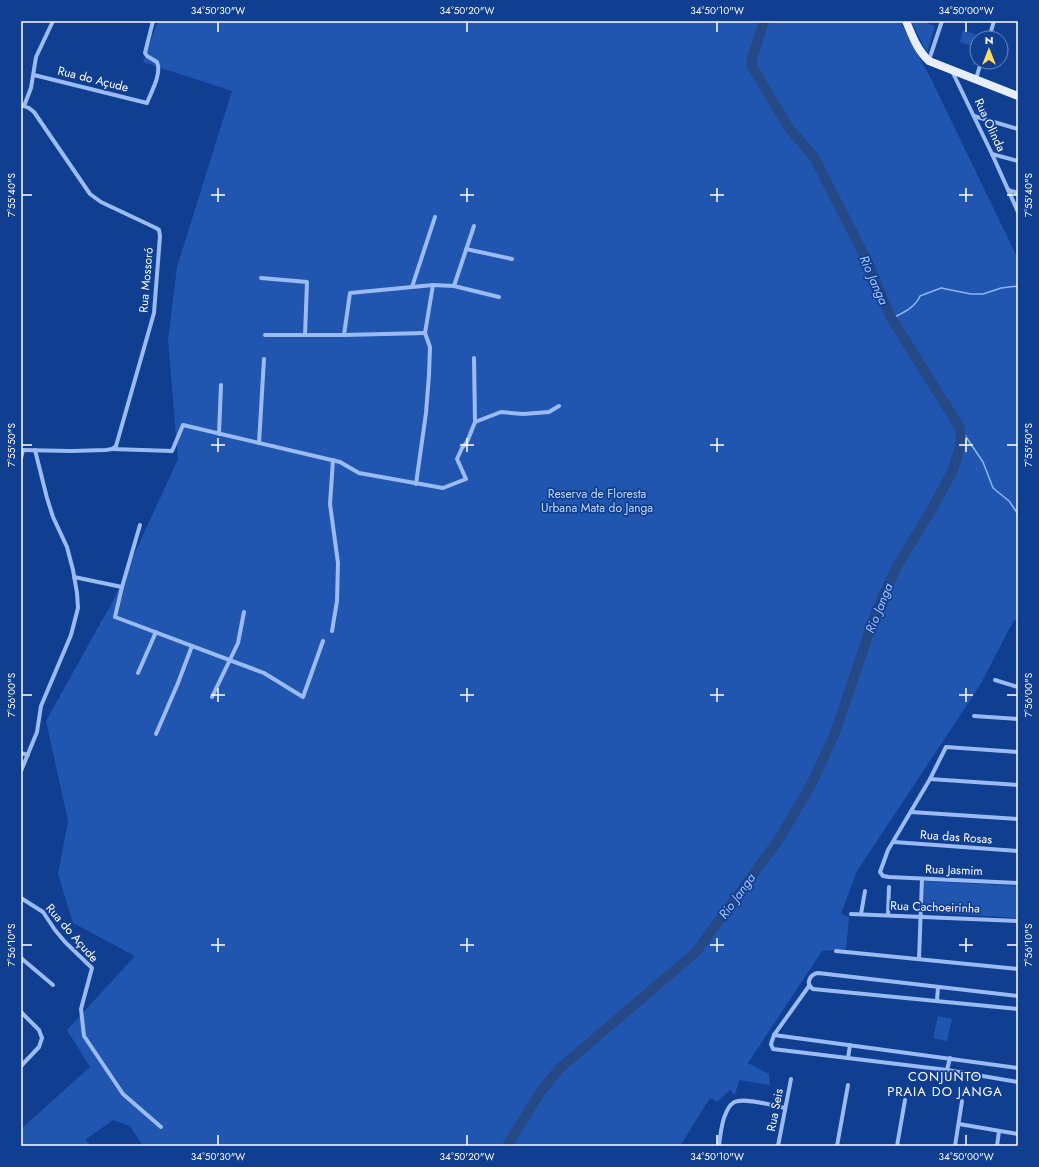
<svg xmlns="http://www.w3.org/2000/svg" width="1039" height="1167" font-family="Jost,sans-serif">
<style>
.green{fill:#2156b0}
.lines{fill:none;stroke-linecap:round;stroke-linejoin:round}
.stream{stroke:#8bb5f7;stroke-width:1.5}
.river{stroke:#254886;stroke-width:10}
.street{stroke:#9abbf3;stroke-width:4}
.primary{stroke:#e6eeff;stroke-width:8}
.ticks{fill:none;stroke:#fff;stroke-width:1.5}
.labels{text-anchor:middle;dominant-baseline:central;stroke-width:3.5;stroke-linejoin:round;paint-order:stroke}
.street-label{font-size:12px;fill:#fff;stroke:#103e90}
.park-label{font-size:12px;fill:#c1d8fe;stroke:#103e90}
.water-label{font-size:13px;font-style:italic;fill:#a6c6fa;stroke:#103e90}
.neighbourhood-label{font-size:13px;letter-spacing:1px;fill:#fff;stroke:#103e90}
.neatline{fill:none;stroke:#fff;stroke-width:1.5}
.ticks-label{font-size:10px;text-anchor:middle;fill:#fff}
</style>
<rect width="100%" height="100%" fill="#103e90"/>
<g class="green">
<polygon points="158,21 900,21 932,81 1018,259 1018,621 1014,620 979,687 857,871 841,914 849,917 846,949 822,951 748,1063 769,1074 770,1085 739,1080 735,1095 730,1090 717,1102 710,1098 680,1146 143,1146 130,1126 113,1120 85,1140 92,1146 21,1146 21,1129 90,1067 67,1030 135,956 73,923 58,874 68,821 46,721 105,615 110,607 178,459 168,340 177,267 232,91 143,62"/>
<polygon points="911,21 922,21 935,26 927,53"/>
<polygon points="963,30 986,38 977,38 977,62 979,62 978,64 972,65 975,56 972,53 974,47 960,42"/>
<polygon points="924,881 1018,886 1018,918 924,912"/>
<polygon points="938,1016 952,1019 947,1041 933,1038"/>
</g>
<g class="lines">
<g class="stream">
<path d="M891 319C902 313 915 308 920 296L941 288 971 294H983L1001 288 1018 286"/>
<polyline points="960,428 983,462 993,488 1009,501 1018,514"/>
</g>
<polyline class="river" points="507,1146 541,1091 559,1069 696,952 779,839 811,785 835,733 877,609 896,568 933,507 953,470 961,443 960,428 890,316 868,263 814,157 789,128 751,65 753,55 764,21"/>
<g class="street">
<polyline points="989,38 994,21"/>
<polyline points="929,60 942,21"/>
<polyline points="952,71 992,154 1018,212"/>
<path d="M34 75 147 103C151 92 162 74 157 62L147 56 145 53 153 21"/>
<polyline points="976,79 981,62"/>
<polyline points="21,105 29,108 34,112 90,194 101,202 156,228 159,230 160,236 154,313 116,446 112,449 106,450 71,451 21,450"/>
<polyline points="24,106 31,88 36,57 53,21"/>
<polyline points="974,116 1018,129"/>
<polyline points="992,154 1018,161"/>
<polyline points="1008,190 1018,193"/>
<polyline points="466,249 512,259"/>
<polyline points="261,278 307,282 305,335"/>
<polyline points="454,286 499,297"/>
<polyline points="412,287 435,217"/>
<polyline points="265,335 344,335 425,333"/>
<polyline points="344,335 350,293 433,285 454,286 474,226"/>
<polyline points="474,358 475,422"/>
<polyline points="219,434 221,385"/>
<polyline points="259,443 264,359"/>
<polyline points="112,449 172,451 183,425 340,462 359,473 443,488 466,479 457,459 462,448 467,442 475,422 501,412 523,414 549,412 559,406"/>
<polyline points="21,458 23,450"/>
<polyline points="416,484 426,413 429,375 430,347 425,333 433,285"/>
<polyline points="74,577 122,587 115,617 264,673 303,697 323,641"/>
<polyline points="122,587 140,525"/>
<polyline points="332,631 337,601 338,563 330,504 333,460"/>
<polyline points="138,673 156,632"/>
<polyline points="995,680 1018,687"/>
<polyline points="212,697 238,643 244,612"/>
<polyline points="974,716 1018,719"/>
<polyline points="156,734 178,683 192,646"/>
<polyline points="1018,752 946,747 930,779 888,850 880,872 883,876 889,877 1018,883"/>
<polyline points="21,753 28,755"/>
<polyline points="21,771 37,732 41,706 71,635 78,608 77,593 73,570 67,547 53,517 47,498 35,450"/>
<polyline points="930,779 1018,785"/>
<polyline points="911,812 1018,819"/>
<polyline points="894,842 1018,851"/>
<polyline points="21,898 43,912 55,930 65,942 92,968 81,1009 84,1036 123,1094 161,1127"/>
<polyline points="851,914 1018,921"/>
<polyline points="861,914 865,891"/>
<polyline points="888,915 889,887"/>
<polyline points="836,951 1018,969"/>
<polyline points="21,958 53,985"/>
<polyline points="919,959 922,879"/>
<polyline points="809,986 774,1035 771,1044 773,1049 947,1070 1018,1082"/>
<path d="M1018 996 818 973C810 974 805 984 813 989L1018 1009"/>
<polyline points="937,1000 938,988"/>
<polyline points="21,1012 39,1030 42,1038 39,1047 21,1066"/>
<polyline points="774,1035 1018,1068"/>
<polyline points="848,1058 850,1045"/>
<polyline points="947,1070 950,1058"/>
<polyline points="959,1124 1018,1134"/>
<path d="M719 1146C720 1137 721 1127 724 1118 726 1113 728 1106 733 1103 742 1096 774 1106 785 1108"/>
<polyline points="778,1146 791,1079"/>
<polyline points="837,1146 848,1085"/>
<polyline points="897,1146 905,1100"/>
<polyline points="955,1146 962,1101"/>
<polyline points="997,1146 999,1131"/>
</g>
<path class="primary" d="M906 21C912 35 917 50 929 61L1018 96"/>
</g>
<path class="ticks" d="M218 22V32M467 22V32M717 22V32M966 22V32M218 188V202M467 188V202M717 188V202M966 188V202M22 195H32M211 195H225M460 195H474M710 195H724M959 195H973M1007 195H1017M218 438V452M467 438V452M717 438V452M966 438V452M22 445H32M211 445H225M460 445H474M710 445H724M959 445H973M1007 445H1017M218 688V702M467 688V702M717 688V702M966 688V702M22 695H32M211 695H225M460 695H474M710 695H724M959 695H973M1007 695H1017M218 938V952M467 938V952M717 938V952M966 938V952M22 945H32M211 945H225M460 945H474M710 945H724M959 945H973M1007 945H1017M218 1135V1145M467 1135V1145M717 1135V1145M966 1135V1145"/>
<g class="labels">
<g class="street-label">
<text transform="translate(93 79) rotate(14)">Rua do Açude</text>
<text transform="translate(990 125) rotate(65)">Rua Olinda</text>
<text transform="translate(146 280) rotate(-85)">Rua Mossoró</text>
<text transform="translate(956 837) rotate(4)">Rua das Rosas</text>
<text transform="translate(954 870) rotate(2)">Rua Jasmim</text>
<text transform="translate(935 907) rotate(2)">Rua Cachoeirinha</text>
<text transform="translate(72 933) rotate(49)">Rua do Açude</text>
<text transform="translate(775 1110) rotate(-79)">Rua Seis</text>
</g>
<g class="park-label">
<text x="597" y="494">Reserva de Floresta<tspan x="597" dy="14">Urbana Mata do Janga</tspan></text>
</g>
<g class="water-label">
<text transform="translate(874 280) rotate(66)">Rio Janga</text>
<text transform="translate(879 608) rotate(-68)">Rio Janga</text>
<text transform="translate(737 896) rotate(-54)">Rio Janga</text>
</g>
<g class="neighbourhood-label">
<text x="945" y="1076">CONJUNTO<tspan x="945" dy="15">PRAIA DO JANGA</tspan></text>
</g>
</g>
<rect width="1039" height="1167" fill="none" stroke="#103e90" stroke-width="44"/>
<g transform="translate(989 50)"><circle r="19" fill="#103e90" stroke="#708bbc"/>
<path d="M0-3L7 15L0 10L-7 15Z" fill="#ffdd5c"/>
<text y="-6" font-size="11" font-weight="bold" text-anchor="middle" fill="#ffffff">N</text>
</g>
<rect x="22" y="22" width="995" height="1123" class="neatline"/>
<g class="ticks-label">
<text x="218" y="14">34°50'30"W</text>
<text x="467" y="14">34°50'20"W</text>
<text x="717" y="14">34°50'10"W</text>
<text x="966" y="14">34°50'00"W</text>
<text transform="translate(11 195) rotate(-90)" y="4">7°55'40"S</text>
<text transform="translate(1028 195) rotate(-90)" y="4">7°55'40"S</text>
<text transform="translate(11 445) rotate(-90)" y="4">7°55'50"S</text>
<text transform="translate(1028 445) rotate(-90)" y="4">7°55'50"S</text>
<text transform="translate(11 695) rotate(-90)" y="4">7°56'00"S</text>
<text transform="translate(1028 695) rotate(-90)" y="4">7°56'00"S</text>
<text transform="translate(11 945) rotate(-90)" y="4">7°56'10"S</text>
<text transform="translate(1028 945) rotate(-90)" y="4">7°56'10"S</text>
<text x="218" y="1160">34°50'30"W</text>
<text x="467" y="1160">34°50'20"W</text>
<text x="717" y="1160">34°50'10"W</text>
<text x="966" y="1160">34°50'00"W</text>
</g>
</svg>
